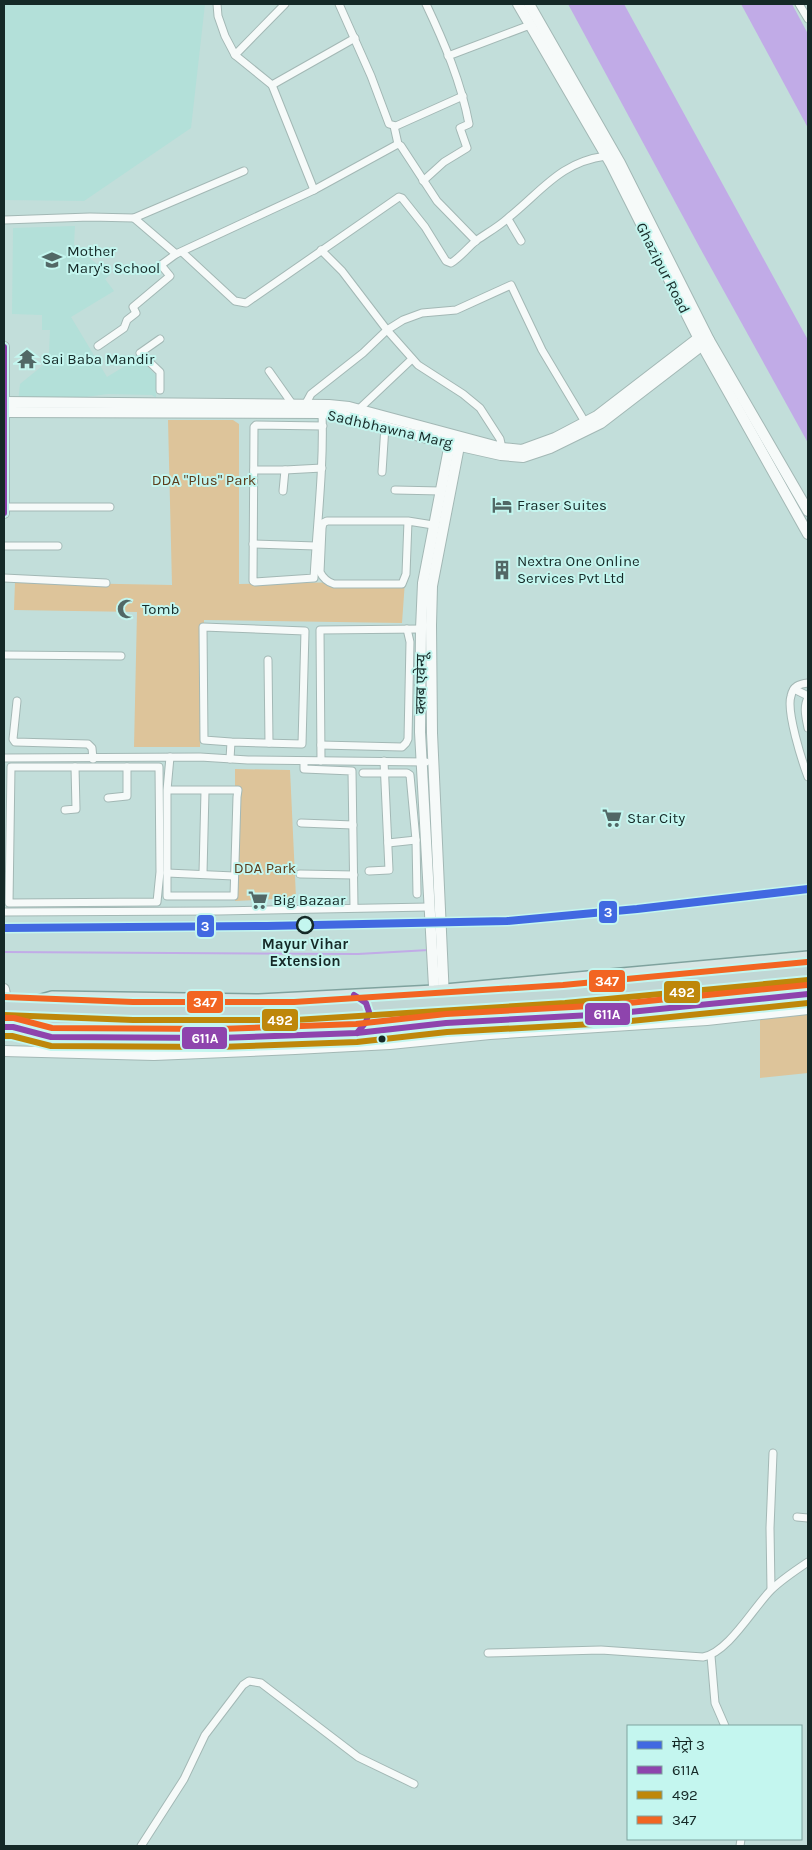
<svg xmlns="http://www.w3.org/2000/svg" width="812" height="1850" font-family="Karla,'Noto Sans Devanagari',sans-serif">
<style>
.built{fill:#b3e0d9}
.green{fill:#ddc49a}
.water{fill:#c1abe7}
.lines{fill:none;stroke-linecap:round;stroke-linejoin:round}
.stream{stroke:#c1abe7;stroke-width:2}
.street-casing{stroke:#a3b8b5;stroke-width:9}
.secondary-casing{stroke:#a3b8b5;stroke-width:12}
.primary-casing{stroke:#7fa29e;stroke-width:14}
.highway-casing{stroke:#7fa29e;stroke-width:15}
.street{stroke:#f6faf9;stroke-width:7}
.secondary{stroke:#f6faf9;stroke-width:10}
.primary{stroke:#d6e6e4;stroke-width:11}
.highway{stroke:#c0d7d5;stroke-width:12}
.highway-bridge-casing{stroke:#7fa29e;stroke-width:15;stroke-linecap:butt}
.highway-bridge{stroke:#c0d7d5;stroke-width:12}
.bus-1-casing{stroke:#c4f6ef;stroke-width:10}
.bus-2-casing{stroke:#c4f6ef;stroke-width:10}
.bus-3-casing{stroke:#c4f6ef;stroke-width:10}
.bus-1{stroke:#8e44ad;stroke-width:6}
.bus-2{stroke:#be870a;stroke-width:6}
.bus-3{stroke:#f26522;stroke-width:6}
.metro-1-casing{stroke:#c4f6ef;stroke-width:11}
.metro-1{stroke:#4169e1;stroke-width:8}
.stop-dot{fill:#c4f6ef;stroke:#152927;stroke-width:2.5}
.bus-dot{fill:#152927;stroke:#c4f6ef;stroke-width:2}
.labels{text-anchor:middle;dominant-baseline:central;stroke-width:4;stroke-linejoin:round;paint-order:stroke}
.poi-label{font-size:15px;fill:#152927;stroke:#c4f6ef;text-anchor:start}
.street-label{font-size:15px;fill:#152927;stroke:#c4f6ef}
.park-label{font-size:15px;fill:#5b3c1b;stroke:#c4f6ef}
.stop-label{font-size:15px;font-weight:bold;fill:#152927;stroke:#c4f6ef}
.line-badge{stroke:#c4f6ef;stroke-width:2}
.badge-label{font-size:14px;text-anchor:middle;font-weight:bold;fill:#fff}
</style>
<rect width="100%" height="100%" fill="#c2deda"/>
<g class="built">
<polygon points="4,4 205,4 191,128 84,201 4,200"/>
<polygon points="75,226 74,245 110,275 105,279 114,291 71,317 107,377 138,358 157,376 156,398 152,395 108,394 47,402 18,402 20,384 47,362 49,353 50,330 42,330 42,315 12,314 13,228"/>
</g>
<g class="green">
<polygon points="168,420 233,420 239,424 239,584 405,581 402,623 204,620 200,747 134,747 137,612 14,610 15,582 172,585"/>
<polygon points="235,769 290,770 296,898 235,901"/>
<polygon points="808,1013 808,1073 760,1078 760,1016"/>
</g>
<g class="water">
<polygon points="568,4 624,4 808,340 808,443 700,248"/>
<polygon points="741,4 792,4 808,34 808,128"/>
</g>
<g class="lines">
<polyline class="stream" points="4,952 358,954 429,950"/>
<defs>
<g id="street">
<polyline points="217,4 218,16 225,36 235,55 272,85 314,190"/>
<polyline points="339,4 371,76 389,124 396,126 463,96"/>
<polyline points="799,4 808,19"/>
<polyline points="235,55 285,4"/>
<polyline points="448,56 530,25"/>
<polyline points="272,85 355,38"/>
<polyline points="394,126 398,144 401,146 437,201 476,241"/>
<path d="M423 181 444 162 467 148 460 128 469 124C461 82 444 42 426 4"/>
<polyline points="134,218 244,171"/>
<polyline points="508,219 521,241"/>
<polyline points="4,220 90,217 134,218 176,254 314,190 398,144"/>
<polyline points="321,250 342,271 387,330 418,365 463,394 480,408 500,439 502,448"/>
<path d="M182 252 235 301 246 303 399 197 402 198 425 227 446 261 451 263C461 257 468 247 477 240 487 233 498 227 508 218 542 191 560 162 606 156"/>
<polyline points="98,346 124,328 127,320 136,313 133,307 170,276 161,265 176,254"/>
<polyline points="269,371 293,405"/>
<polyline points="160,390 160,372 140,353 160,339"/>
<polyline points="305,405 311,394 363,353 387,330 403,320 422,313 456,310 511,285 542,350 585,422"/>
<polyline points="358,410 412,359"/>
<path d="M322 413C324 468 317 523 314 578L255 582 253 581 254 427 256 425 323 426"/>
<polyline points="254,470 285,470 322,468"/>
<polyline points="382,472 385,426"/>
<polyline points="395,490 441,491"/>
<polyline points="283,491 285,470"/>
<polyline points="4,507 110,507"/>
<path d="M408 521 406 574 402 584H334C327 582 323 578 320 572L322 528 323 523 327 521H408L433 525"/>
<polyline points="253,544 316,546"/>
<polyline points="4,546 58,546"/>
<polyline points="4,578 106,583"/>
<polyline points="4,655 121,656"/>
<polyline points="268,660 269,743"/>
<path d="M808 683C799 684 793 686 791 696 786 711 802 761 808 777"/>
<polyline points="794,689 808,696"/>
<path d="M808 698C803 707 806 718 808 728"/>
<polyline points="17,701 13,739 15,742 88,744 92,748 93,759"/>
<polyline points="321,745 402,747 406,743 408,739 410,642 407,629"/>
<polyline points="4,758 200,757 248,760 426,762"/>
<polyline points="230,759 231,742 204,740 203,627 305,631 302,744 231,742"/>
<polyline points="304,761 304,769 352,771 354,907"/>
<polyline points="321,761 320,630 421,629"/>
<polygon points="11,767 159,767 160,872 157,902 9,903"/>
<polyline points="363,773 407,773 410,775 416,840 417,894"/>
<polyline points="167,790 238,790 237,797 234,896 167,896 167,790 170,757"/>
<polyline points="108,798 127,796 127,767"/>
<polyline points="65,810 76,809 75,767"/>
<polyline points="301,823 353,825"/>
<polyline points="388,843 416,840"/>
<polyline points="369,871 389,870 384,761"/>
<polyline points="167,873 234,876"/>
<polyline points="203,873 205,791"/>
<polyline points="300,874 354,875"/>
<polyline points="4,912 218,911 429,907"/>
<polyline points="797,1517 808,1518"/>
<polyline points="771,1589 770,1528 773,1453"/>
<path d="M488 1653 601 1650 703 1657C728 1653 753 1608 771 1590 781 1580 796 1570 808 1562"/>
<polyline points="711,1656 715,1703 725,1726"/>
<polyline points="141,1846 184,1779 205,1735 243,1685 249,1681 261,1683 358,1757 414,1784"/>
<polyline points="740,1846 741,1839"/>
</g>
<g id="secondary">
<polyline points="518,4 611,164 702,345 808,534"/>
<polyline points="529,4 620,163 709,340 808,511"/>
<polyline points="4,347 4,513"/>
<polyline points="4,402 329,405 349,407 502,448 522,450 555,438 597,416 705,333"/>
<polyline points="4,412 325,413 345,416 434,440 501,455 523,457 550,448 601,423 709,340"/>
<polyline points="4,989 7,1006"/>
<polyline points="444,998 432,733 431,625 432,586 460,441"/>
<polyline points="436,1023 420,732 421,629 423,583 451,438"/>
<polyline points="4,1051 154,1055 295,1049 390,1044 490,1034 707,1020 808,1009"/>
</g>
<g id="primary">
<polyline points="24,1005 52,997 259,1000 434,991 808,957"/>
<polyline points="16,1027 51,1037 219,1038 357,1033 446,1023 610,1014 808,994"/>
</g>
<g id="highway">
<polyline points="4,1006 133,1011 294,1011"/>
<polyline points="4,1027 77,1022 134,1024 294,1023"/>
</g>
</defs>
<use href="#street" class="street-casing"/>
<use href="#secondary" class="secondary-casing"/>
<use href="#primary" class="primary-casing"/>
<use href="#highway" class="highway-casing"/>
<use href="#street" class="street"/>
<use href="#secondary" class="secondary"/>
<use href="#primary" class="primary"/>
<use href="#highway" class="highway"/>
<defs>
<g id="highway-bridge">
<polyline points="294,1011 564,994 808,971"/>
<polyline points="294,1023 363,1022 808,983"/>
</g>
</defs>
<use href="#highway-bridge" class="highway-bridge-casing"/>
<use href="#highway-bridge" class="highway-bridge"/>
<defs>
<g id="bus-1">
<polyline points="4,347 4,513"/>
<polyline points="354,995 366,1003 369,1012 366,1022 357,1033"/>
<polyline points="4,1027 13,1027 51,1037 219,1038 357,1033 446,1023 610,1014 808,994"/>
</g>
<g id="bus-2">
<polyline points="4,1015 133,1020 295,1020 565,1003 808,980"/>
<polyline points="4,1036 12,1036 51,1046 219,1047 357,1042 447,1032 611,1023 808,1003"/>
</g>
<g id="bus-3">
<polyline points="4,997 133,1002 294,1002 563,985 807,962"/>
<polyline points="4,1018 14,1018 52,1028 219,1029 356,1024 446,1014 609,1005 807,985"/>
</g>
</defs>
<use href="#bus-1" class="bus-1-casing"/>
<use href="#bus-2" class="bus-2-casing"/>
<use href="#bus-3" class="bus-3-casing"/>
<use href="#bus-1" class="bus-1"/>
<use href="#bus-2" class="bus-2"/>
<use href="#bus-3" class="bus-3"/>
<defs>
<polyline id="metro-1" points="4,928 267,926 507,921 637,909 808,889"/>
</defs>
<use href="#metro-1" class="metro-1-casing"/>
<use href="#metro-1" class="metro-1"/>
</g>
<defs>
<symbol id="school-bare" viewBox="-9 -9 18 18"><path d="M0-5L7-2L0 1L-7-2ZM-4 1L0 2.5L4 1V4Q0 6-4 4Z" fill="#526866" stroke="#c4f6ef" stroke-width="2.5" paint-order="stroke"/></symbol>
<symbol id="temple-bare" viewBox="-9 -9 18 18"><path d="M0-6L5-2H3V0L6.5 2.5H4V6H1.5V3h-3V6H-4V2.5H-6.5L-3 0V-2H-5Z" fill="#526866" stroke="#c4f6ef" stroke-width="2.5" paint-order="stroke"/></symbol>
<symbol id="hotel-bare" viewBox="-9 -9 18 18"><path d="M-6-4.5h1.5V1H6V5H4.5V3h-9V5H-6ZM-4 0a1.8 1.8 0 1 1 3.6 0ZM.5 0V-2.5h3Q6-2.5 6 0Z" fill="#526866" stroke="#c4f6ef" stroke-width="2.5" paint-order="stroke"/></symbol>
<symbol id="building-bare" viewBox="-9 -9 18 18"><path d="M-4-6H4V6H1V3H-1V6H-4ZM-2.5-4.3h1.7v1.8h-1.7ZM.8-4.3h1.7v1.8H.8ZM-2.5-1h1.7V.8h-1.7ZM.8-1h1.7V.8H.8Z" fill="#526866" stroke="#c4f6ef" stroke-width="2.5" paint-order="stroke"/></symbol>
<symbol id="mosque-bare" viewBox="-9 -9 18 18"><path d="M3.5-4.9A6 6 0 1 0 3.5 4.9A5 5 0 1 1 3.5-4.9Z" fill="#526866" stroke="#c4f6ef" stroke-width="2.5" paint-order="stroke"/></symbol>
<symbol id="supermarket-bare" viewBox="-9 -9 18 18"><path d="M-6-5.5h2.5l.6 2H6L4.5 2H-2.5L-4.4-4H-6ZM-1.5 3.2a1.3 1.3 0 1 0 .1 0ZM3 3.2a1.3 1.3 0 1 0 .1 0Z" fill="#526866" stroke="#c4f6ef" stroke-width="2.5" paint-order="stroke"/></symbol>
</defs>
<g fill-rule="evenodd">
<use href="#school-bare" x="38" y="246" width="28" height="28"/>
<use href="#temple-bare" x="13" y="345" width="28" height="28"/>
<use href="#hotel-bare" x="488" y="491" width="28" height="28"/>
<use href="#building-bare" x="488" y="556" width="28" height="28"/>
<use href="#mosque-bare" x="113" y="595" width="28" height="28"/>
<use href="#supermarket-bare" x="598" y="804" width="28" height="28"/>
<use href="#supermarket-bare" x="244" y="886" width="28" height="28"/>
</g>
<circle class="stop-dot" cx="305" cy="925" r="8"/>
<circle class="bus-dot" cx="382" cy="1039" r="4.5"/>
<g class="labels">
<g class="poi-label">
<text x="67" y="251">Mother<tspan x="67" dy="17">Mary's School</tspan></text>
<text x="42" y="359">Sai Baba Mandir</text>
<text x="517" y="505">Fraser Suites</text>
<text x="517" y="561">Nextra One Online<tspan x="517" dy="17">Services Pvt Ltd</tspan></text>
<text x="142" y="609">Tomb</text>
<text x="627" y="818">Star City</text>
<text x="273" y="900">Big Bazaar</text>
</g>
<g class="street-label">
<text transform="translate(663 268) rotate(63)">Ghazipur Road</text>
<text transform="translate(390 429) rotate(13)">Sadhbhawna Marg</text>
<text transform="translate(421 684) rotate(-89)">क्लब एवेन्यू</text>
</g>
<g class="park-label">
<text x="204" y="480">DDA "Plus" Park</text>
<text x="265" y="868">DDA Park</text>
</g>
<g class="stop-label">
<text x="305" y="944">Mayur Vihar<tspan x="305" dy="17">Extension</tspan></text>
</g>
</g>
<g class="line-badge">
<rect x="598" y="900" width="20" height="24" rx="5" fill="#4169e1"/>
<rect x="196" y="914" width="19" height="24" rx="5" fill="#4169e1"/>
<rect x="588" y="969" width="38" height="24" rx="5" fill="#f26522"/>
<rect x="663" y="980" width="38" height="24" rx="5" fill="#be870a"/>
<rect x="186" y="990" width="38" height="24" rx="5" fill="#f26522"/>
<rect x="584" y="1002" width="47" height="24" rx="5" fill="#8e44ad"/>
<rect x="261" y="1008" width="38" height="24" rx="5" fill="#be870a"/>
<rect x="181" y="1026" width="47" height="24" rx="5" fill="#8e44ad"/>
</g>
<g class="badge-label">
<text x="608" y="917">3</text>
<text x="205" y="931">3</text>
<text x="607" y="986">347</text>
<text x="682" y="997">492</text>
<text x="205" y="1007">347</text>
<text x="607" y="1019">611A</text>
<text x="280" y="1025">492</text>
<text x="205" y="1043">611A</text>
</g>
<rect width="812" height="1850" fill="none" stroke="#152927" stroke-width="10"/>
<rect x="627" y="1725" width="175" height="115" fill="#c4f6ef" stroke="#7ea49f"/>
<rect x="637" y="1741" width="25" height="8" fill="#4169e1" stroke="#7ea49f"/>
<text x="672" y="1750" font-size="15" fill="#152927">मेट्रो 3</text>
<rect x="637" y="1766" width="25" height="8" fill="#8e44ad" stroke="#7ea49f"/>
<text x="672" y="1775" font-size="15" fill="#152927">611A</text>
<rect x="637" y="1791" width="25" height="8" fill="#be870a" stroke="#7ea49f"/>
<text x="672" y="1800" font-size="15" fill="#152927">492</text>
<rect x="637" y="1816" width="25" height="8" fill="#f26522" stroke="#7ea49f"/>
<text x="672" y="1825" font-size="15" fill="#152927">347</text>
</svg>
